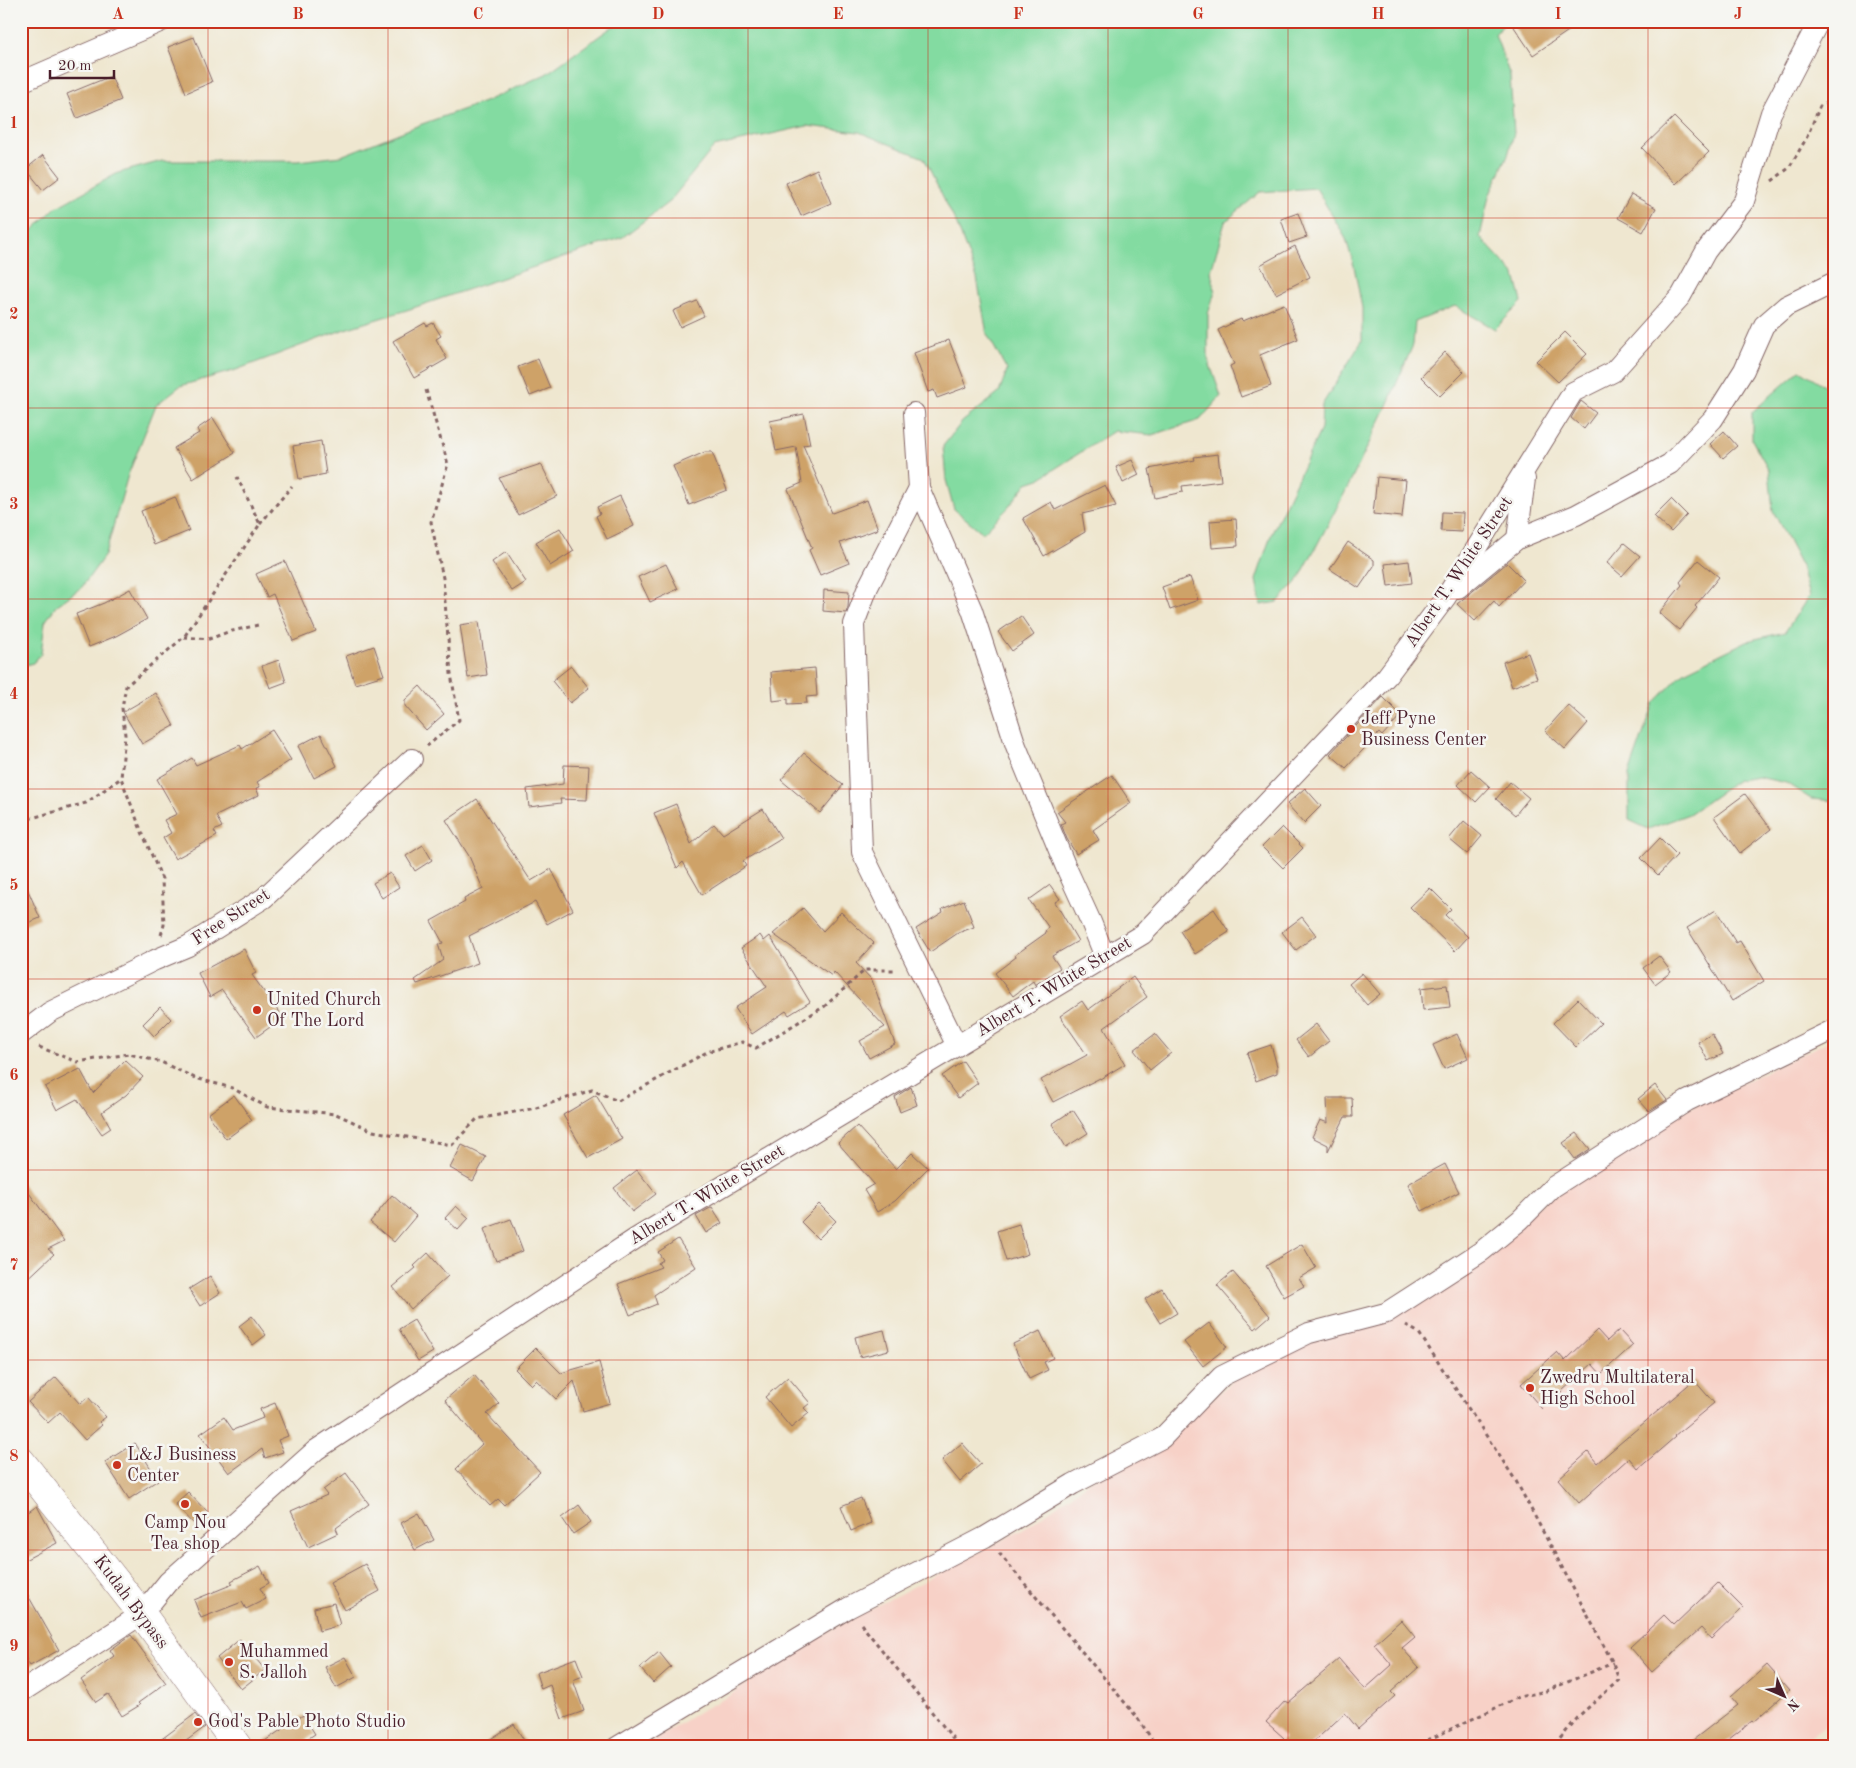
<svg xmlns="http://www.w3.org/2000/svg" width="1856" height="1768" font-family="'Old Standard TT',serif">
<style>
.built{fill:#f7d1c7}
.green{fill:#83dba1;stroke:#667d66}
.building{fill:#cea267}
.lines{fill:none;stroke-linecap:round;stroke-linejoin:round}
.street-casing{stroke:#846565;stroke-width:22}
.secondary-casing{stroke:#846565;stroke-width:29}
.path{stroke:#846565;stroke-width:3;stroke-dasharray:4 4;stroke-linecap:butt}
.street{stroke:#fff;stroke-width:20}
.secondary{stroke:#fff;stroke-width:28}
.grid{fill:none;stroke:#c8321e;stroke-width:1;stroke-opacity:0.55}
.poi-dot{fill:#c8321e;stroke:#f6f6f2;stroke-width:2}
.labels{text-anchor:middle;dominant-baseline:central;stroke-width:5;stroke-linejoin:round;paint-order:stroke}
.street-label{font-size:18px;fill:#4a1f2b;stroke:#f6f6f2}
.poi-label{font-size:18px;fill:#4a1f2b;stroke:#f6f6f2;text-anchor:start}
.neatline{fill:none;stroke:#c8321e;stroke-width:2}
.grid-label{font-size:16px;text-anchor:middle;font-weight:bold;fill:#c8321e}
</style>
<rect width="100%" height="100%" fill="#f6f6f2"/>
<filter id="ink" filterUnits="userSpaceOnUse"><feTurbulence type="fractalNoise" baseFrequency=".02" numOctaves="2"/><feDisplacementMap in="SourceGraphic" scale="10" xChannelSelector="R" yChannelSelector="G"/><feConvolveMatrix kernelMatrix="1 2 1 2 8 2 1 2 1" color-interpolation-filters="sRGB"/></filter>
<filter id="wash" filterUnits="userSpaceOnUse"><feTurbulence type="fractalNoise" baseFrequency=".0096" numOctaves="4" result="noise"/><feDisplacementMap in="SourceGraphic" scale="20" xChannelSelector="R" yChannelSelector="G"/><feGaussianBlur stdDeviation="1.12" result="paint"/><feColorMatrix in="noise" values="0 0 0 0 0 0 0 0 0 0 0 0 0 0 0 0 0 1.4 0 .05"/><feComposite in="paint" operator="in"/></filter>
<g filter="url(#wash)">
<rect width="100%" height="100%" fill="#efe7d0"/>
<polygon class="built" points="1835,1038 1835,1718 1795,1747 644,1747 700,1711 727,1697 791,1654 829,1631 1024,1529 1081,1488 1214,1398 1235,1378 1298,1347 1359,1327 1558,1193 1686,1110"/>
<g class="green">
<polygon points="625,21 1507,21 1495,34 1510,76 1514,133 1508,155 1489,196 1480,237 1515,275 1522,302 1495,329 1455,306 1415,322 1413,345 1386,408 1351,481 1299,579 1278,602 1261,605 1256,580 1271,535 1321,429 1322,405 1362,341 1362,308 1354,266 1346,239 1316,188 1260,192 1225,222 1211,271 1215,292 1208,314 1208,359 1221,396 1200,420 1152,435 1114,431 1039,479 1027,483 1008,508 983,533 954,509 946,480 943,446 962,422 999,393 1007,370 987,334 977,278 957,225 924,158 859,132 807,126 714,147 670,201 623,237 410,309 345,329 236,370 180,386 156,405 128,475 105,555 82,587 56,606 45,622 41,654 33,663 21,666 21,242 55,208 118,173 162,161 298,161 341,156 422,124 484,102 546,74 612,27"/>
<polygon points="1800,370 1835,392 1835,801 1811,799 1786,783 1758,777 1738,780 1689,814 1648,829 1629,820 1629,774 1654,703 1684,672 1747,641 1785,632 1809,596 1800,563 1773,511 1769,470 1752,440 1752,412"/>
</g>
<g id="blocks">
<g class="building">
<polygon points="1510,21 1583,21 1533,55"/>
<polygon points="194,37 212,82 186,93 168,47"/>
<polygon points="111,76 121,100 77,118 67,94"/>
<polygon points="1674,117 1709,152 1676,184 1642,148"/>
<polygon points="43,155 60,177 43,190 26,169"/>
<polygon points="817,169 831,203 801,216 786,183"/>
<polygon points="1631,194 1656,208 1643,232 1618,218"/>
<polygon points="1298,213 1307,237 1289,243 1281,219"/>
<polygon points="1295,246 1310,277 1276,294 1260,265"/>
<polygon points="697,301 704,316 680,327 673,311"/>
<polygon points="1284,304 1298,339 1260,355 1271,386 1241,397 1230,366 1234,364 1218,330 1241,319 1243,321"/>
<polygon points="425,323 427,326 433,323 441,336 436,339 447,359 414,378 393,341"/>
<polygon points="1565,332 1587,354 1558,382 1536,361"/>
<polygon points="949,340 967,387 937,398 934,390 928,392 914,353"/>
<polygon points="1445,352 1464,372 1440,396 1421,377"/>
<polygon points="538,359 550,388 530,396 518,367"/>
<polygon points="1581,401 1596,413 1584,429 1571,418"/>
<polygon points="804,414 810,444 803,445 832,513 867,500 878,529 840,543 849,563 820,575 809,550 812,548 788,489 802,483 796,447 776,451 770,421"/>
<polygon points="213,418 235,453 193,479 174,448 199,433 197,429"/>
<polygon points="1724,431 1737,446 1723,458 1710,444"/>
<polygon points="321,441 326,474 299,479 293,446"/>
<polygon points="705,452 712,452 727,490 689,505 673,466"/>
<polygon points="1218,454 1221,481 1182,486 1183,492 1155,498 1149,469 1195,460 1194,457"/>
<polygon points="1132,460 1139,475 1123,483 1116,467"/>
<polygon points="541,464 557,496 518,515 499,478"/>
<polygon points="1377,477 1406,480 1402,517 1373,514"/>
<polygon points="1105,485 1116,506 1082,514 1085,532 1044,556 1023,518 1051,502 1055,510"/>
<polygon points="620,496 634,526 607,539 596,516 600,514 597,507"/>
<polygon points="175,497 189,531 154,545 141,511"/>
<polygon points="1671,499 1687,515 1671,532 1654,516"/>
<polygon points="1442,512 1463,513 1462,532 1441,531"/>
<polygon points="1236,519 1238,546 1212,548 1210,521"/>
<polygon points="560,528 574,551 550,566 536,542"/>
<polygon points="1348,542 1374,560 1374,566 1359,588 1330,569"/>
<polygon points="1624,543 1640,556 1622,576 1607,563"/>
<polygon points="506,552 526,582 512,591 492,562"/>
<polygon points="1698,560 1719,577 1695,606 1697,608 1679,630 1659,613 1682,585 1680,582"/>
<polygon points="285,561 316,632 293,641 273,594 267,597 256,574"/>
<polygon points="1409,561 1412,583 1388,586 1385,564"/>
<polygon points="1507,563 1524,580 1499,607 1494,601 1475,621 1457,604"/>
<polygon points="666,564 678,589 650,602 638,577"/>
<polygon points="1190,577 1198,600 1170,610 1162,587"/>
<polygon points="130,589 147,619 116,636 89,647 76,614 104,603"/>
<polygon points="824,590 849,592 848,607 846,613 823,611"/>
<polygon points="1021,616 1034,635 1012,651 998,632"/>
<polygon points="479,622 487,675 468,678 460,625"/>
<polygon points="374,646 384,675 355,684 346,656"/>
<polygon points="1528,653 1537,678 1512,687 1503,662"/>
<polygon points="279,660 286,682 270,688 262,666"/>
<polygon points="571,666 589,688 570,703 552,681"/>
<polygon points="815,668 817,696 806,697 807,703 788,704 788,699 773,701 771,672"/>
<polygon points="420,686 444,714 426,730 405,706 405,700"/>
<polygon points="156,693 174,726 142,744 123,712"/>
<polygon points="1383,697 1401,715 1382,736 1379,733 1346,768 1330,754"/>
<polygon points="1568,705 1588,723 1565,749 1545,731"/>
<polygon points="272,730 291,760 257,782 260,787 256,788 259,795 216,816 222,827 214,831 217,836 175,859 163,838 171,833 164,820 177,814 157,779 192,758 196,765 240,745 242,749"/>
<polygon points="321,734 337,766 314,778 298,746"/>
<polygon points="804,753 843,785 820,813 781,780"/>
<polygon points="564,765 589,766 587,800 560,799 561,803 529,807 527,789 563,784"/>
<polygon points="1471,770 1490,787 1476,802 1458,785"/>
<polygon points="1112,775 1131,803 1093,830 1099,840 1076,854 1067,839 1061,824 1065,822 1057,812"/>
<polygon points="1510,782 1529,798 1515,815 1496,799"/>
<polygon points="1305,788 1321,806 1304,823 1287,804"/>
<polygon points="1745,794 1771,829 1740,853 1714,817"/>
<polygon points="477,799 531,881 551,869 573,910 547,924 535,902 469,936 478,963 417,984 415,980 443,960 438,944 443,943 431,921 465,902 464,899 483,889 469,856 446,820"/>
<polygon points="676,804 691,844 714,824 723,834 763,809 781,838 743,861 746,866 702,895 683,862 677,868 654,813"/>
<polygon points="1464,821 1482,836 1467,854 1449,839"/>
<polygon points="1282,827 1303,848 1283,868 1262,847"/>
<polygon points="1660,838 1677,855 1658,875 1641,858"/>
<polygon points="423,845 432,860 415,871 406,856"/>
<polygon points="390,873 399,887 382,898 373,883"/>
<polygon points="21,874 40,918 21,926"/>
<polygon points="1050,885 1060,899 1055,902 1078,941 1052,956 1060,968 1035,985 1033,981 1013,996 995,973 1016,957 1015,955 1046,933 1045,931 1049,928 1029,900"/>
<polygon points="1430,888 1451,909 1445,915 1468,937 1455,951 1410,907"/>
<polygon points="964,900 974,927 958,933 930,952 916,929 943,912 942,909"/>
<polygon points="803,908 823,931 841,912 874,943 856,963 872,980 895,1044 869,1058 860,1041 885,1027 834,972 832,976 773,934"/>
<polygon points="1214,909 1229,932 1195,954 1180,931"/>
<polygon points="1716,910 1736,943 1740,941 1764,981 1732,1001 1687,928"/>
<polygon points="1302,917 1316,935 1296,950 1282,932"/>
<polygon points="760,935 764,941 770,936 810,1002 789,1015 786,1011 752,1034 735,1008 767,987 741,948"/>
<polygon points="244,949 256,973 252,975 283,1018 256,1037 222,990 210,997 198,973"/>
<polygon points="1659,956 1671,972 1655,984 1643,968"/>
<polygon points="1362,973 1380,994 1367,1005 1349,984"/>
<polygon points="1133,977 1147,997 1104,1028 1125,1064 1100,1079 1100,1078 1053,1102 1041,1080 1087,1055 1060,1016 1082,1001 1088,1010"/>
<polygon points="1447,985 1450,1007 1423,1010 1421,988"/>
<polygon points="1578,999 1601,1023 1576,1047 1553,1023"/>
<polygon points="160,1007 171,1019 154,1036 143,1024"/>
<polygon points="1316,1024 1329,1041 1309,1057 1296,1040"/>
<polygon points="1155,1034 1171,1053 1150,1070 1134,1050"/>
<polygon points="1457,1034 1468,1058 1444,1069 1433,1045"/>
<polygon points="1712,1034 1723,1054 1708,1061 1698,1042"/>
<polygon points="1271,1045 1277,1066 1277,1073 1256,1081 1247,1053"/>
<polygon points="125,1060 143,1077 126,1095 102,1112 111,1128 102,1134 77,1099 57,1110 45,1087 80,1069 93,1093"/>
<polygon points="963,1061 978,1083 958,1098 942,1076"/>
<polygon points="1655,1085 1667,1100 1649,1111 1638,1099"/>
<polygon points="911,1087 917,1105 900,1112 895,1097"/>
<polygon points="234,1095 252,1120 226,1139 208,1114"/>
<polygon points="596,1095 622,1139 588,1158 563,1115"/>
<polygon points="1327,1098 1352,1098 1353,1117 1345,1117 1328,1151 1328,1145 1312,1137 1320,1120 1328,1123"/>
<polygon points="1073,1110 1088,1133 1066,1147 1052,1124"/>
<polygon points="857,1126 896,1169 912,1153 928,1168 895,1201 877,1212 864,1190 874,1184 838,1143"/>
<polygon points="1577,1133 1590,1149 1575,1159 1563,1143"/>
<polygon points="462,1145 486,1157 473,1181 450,1168"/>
<polygon points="1445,1164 1459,1192 1422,1211 1408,1184"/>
<polygon points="637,1170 656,1194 632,1212 614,1188"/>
<polygon points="21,1182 64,1241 48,1249 54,1254 21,1285"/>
<polygon points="392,1195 416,1216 394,1242 370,1222"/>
<polygon points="819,1204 836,1221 818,1239 801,1222"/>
<polygon points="456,1206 469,1218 458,1230 445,1218"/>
<polygon points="712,1207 722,1223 706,1233 696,1216"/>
<polygon points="511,1219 523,1251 496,1261 484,1229"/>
<polygon points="1019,1224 1028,1254 1006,1261 997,1231"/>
<polygon points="678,1239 696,1267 654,1295 657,1304 630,1315 618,1284 661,1267 658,1263 663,1260 658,1252"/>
<polygon points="1302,1244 1316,1268 1299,1278 1304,1286 1284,1297 1266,1266"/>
<polygon points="428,1253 448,1276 411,1309 393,1287 416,1268 414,1266"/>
<polygon points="1233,1272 1270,1316 1255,1329 1217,1285"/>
<polygon points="210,1276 220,1293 200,1306 189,1289"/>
<polygon points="1162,1288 1177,1313 1160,1323 1145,1299"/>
<polygon points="252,1316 266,1335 253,1345 239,1326"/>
<polygon points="414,1320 433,1352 418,1361 399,1329"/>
<polygon points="1209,1323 1227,1347 1203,1366 1184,1342"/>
<polygon points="884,1330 889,1350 860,1357 855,1337"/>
<polygon points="1597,1330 1607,1341 1619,1330 1633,1345 1601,1374 1592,1364 1542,1409 1521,1384 1557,1352 1565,1361"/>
<polygon points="1040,1331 1053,1358 1044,1362 1048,1370 1029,1379 1013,1344"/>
<polygon points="536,1348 561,1373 599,1362 610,1403 583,1411 574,1381 556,1399 536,1380 531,1385 515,1369"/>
<polygon points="474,1375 499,1404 487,1414 540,1472 504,1505 498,1499 490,1506 456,1469 482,1444 445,1400"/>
<polygon points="56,1377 80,1404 88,1397 106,1417 99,1422 102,1425 85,1440 60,1412 48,1423 28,1402"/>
<polygon points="788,1377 810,1403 804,1408 809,1413 791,1428 765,1397"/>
<polygon points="1694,1380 1714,1403 1674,1436 1675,1437 1638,1469 1629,1458 1579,1503 1558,1479 1588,1452 1597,1463"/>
<polygon points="275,1403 288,1436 278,1440 283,1452 265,1458 262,1449 229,1473 200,1434 224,1417 233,1430 263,1418 260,1409"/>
<polygon points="135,1443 158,1480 129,1499 105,1462"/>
<polygon points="962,1443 981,1464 960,1482 942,1460"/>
<polygon points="346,1473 369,1504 336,1528 338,1533 308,1547 291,1511 327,1495 323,1490"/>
<polygon points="188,1492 208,1513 195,1525 175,1504"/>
<polygon points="861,1498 871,1523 851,1531 841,1506"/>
<polygon points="579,1505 591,1522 573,1534 562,1518"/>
<polygon points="37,1506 57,1543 21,1562 21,1517"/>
<polygon points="419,1513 434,1540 415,1550 401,1523"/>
<polygon points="365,1564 380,1591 345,1610 330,1583"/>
<polygon points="260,1566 269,1583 260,1588 266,1599 246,1609 242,1602 201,1618 194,1600 233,1584 231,1581"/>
<polygon points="21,1583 59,1650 30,1666 21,1650"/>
<polygon points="1718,1583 1743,1608 1711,1639 1701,1628 1652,1672 1630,1647 1664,1615 1674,1625"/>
<polygon points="334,1603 340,1625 319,1631 314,1608"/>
<polygon points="1401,1620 1415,1637 1402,1648 1419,1667 1391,1692 1395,1696 1358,1729 1345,1713 1308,1747 1274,1747 1284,1738 1266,1722 1285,1701 1288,1703 1339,1659 1365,1689 1392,1665 1374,1644"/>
<polygon points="131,1635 166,1683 138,1703 140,1705 122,1716 108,1694 96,1702 81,1680 114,1656 110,1650"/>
<polygon points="240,1639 265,1670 241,1689 217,1658"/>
<polygon points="659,1652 671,1667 653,1683 640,1668"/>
<polygon points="345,1657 356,1677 336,1688 325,1667"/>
<polygon points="576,1658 583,1676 573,1680 584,1711 562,1719 550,1685 541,1689 536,1673"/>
<polygon points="1767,1665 1789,1690 1753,1722 1752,1721 1719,1747 1684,1747 1738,1705 1731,1697"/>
<polygon points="195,1714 205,1727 178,1747 151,1747"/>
<polygon points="303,1715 315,1734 295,1747 256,1747"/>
<polygon points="514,1724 528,1747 478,1747"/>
</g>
</g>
</g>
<g filter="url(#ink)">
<use href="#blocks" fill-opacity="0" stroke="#846565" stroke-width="1"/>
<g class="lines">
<defs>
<g id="street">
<polyline points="21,82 162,21"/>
<polyline points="914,413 919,488 972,610 1016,746 1065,865 1091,922 1105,957"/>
<polyline points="919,488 868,587 854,624 862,852 957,1046"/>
<polyline points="1517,539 1525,479"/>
<polyline points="1458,588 1517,539 1576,515 1670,464 1713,419 1744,370 1764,325 1786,306 1835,282"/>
<polyline points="21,1034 50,1012 155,960 188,946 264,898 412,759"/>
<polyline points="21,1692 142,1614 168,1582 316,1450 635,1239 1143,934 1387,676 1446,597 1573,392 1613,372 1681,296 1706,251 1744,201 1771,113 1819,21"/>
<polyline points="617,1747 848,1608 985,1537 1073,1484 1162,1438 1222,1376 1309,1333 1386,1313 1482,1251 1520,1220 1553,1187 1687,1101 1835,1029"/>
</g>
<polyline id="secondary" points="21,1461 142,1614 238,1747"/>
</defs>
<use href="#street" class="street-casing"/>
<use href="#secondary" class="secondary-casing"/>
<g class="path">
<polyline points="1772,181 1789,168 1806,139 1820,106 1835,100"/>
<polyline points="426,390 448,464 431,522 443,578 451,674 459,720 427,746"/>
<polyline points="260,524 292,486"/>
<polyline points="184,637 209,639 228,632 258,625"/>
<polyline points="21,821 86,803 121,778"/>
<polyline points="161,935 164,925 162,879 139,825 121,778 125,735 122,708 126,686 184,637 260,524 237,477"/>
<polyline points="39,1047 77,1062 129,1054 161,1062 195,1078 232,1088 267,1107 336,1114 373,1131 452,1145 477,1119 536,1108 592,1090 618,1101 707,1052 742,1042 756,1048 825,1006 865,970 897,970"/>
<polyline points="1406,1325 1419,1333 1516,1481 1613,1663 1619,1680 1580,1715 1553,1747"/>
<polyline points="999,1553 1137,1717 1157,1747"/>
<polyline points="861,1624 960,1747"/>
<polyline points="1413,1747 1519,1697 1546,1691 1613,1663"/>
</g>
<use href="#street" class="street"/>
<use href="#secondary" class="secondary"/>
</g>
</g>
<path class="grid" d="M208 21V1747M388 21V1747M568 21V1747M748 21V1747M928 21V1747M1108 21V1747M1288 21V1747M1468 21V1747M1648 21V1747M21 218H1835M21 408H1835M21 599H1835M21 789H1835M21 979H1835M21 1170H1835M21 1360H1835M21 1550H1835"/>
<g class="poi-dot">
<circle cx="1351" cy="729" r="5"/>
<circle cx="257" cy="1010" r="5"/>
<circle cx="1530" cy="1388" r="5"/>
<circle cx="117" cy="1465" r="5"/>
<circle cx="185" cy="1504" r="5"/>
<circle cx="229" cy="1662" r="5"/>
<circle cx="198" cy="1722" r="5"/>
</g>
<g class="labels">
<g class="street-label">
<text transform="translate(1459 572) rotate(-56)">Albert T. White Street</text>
<text transform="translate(231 917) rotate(-33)">Free Street</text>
<text transform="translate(1054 987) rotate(-31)">Albert T. White Street</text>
<text transform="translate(707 1195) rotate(-31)">Albert T. White Street</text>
<text transform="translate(131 1602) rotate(53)">Kudah Bypass</text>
</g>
<g class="poi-label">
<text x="1361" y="719">Jeff Pyne<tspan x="1361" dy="21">Business Center</tspan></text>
<text x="267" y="1000">United Church<tspan x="267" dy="21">Of The Lord</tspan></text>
<text x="1540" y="1378">Zwedru Multilateral<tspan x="1540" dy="21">High School</tspan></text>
<text x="127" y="1455">L&amp;J Business<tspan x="127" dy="21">Center</tspan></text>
<text x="185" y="1523" text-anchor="middle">Camp Nou<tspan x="185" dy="21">Tea shop</tspan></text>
<text x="239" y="1652">Muhammed<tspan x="239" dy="21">S. Jalloh</tspan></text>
<text x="208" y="1722">God's Pable Photo Studio</text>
</g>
</g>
<rect width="1856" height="1768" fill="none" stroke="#f6f6f2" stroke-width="55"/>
<g transform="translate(1784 1696) rotate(135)" stroke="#f6f6f2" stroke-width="4" paint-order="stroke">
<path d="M0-4L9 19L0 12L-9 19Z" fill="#4a1f2b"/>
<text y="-8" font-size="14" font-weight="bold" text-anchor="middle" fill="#4a1f2b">N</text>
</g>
<path d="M50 70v8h64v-8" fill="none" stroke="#4a1f2b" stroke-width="2.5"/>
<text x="58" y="70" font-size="15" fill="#4a1f2b" stroke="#f6f6f2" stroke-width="4" paint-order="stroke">20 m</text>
<rect x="28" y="28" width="1800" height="1712" class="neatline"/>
<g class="grid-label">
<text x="118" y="19">A</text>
<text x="298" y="19">B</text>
<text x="478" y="19">C</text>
<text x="658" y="19">D</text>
<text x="838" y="19">E</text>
<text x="1018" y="19">F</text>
<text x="1198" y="19">G</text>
<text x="1378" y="19">H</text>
<text x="1558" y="19">I</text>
<text x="1738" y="19">J</text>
<text x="14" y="128">1</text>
<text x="14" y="319">2</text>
<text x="14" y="509">3</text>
<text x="14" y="699">4</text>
<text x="14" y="890">5</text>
<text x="14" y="1080">6</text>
<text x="14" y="1270">7</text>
<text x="14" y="1461">8</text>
<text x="14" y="1651">9</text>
</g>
</svg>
